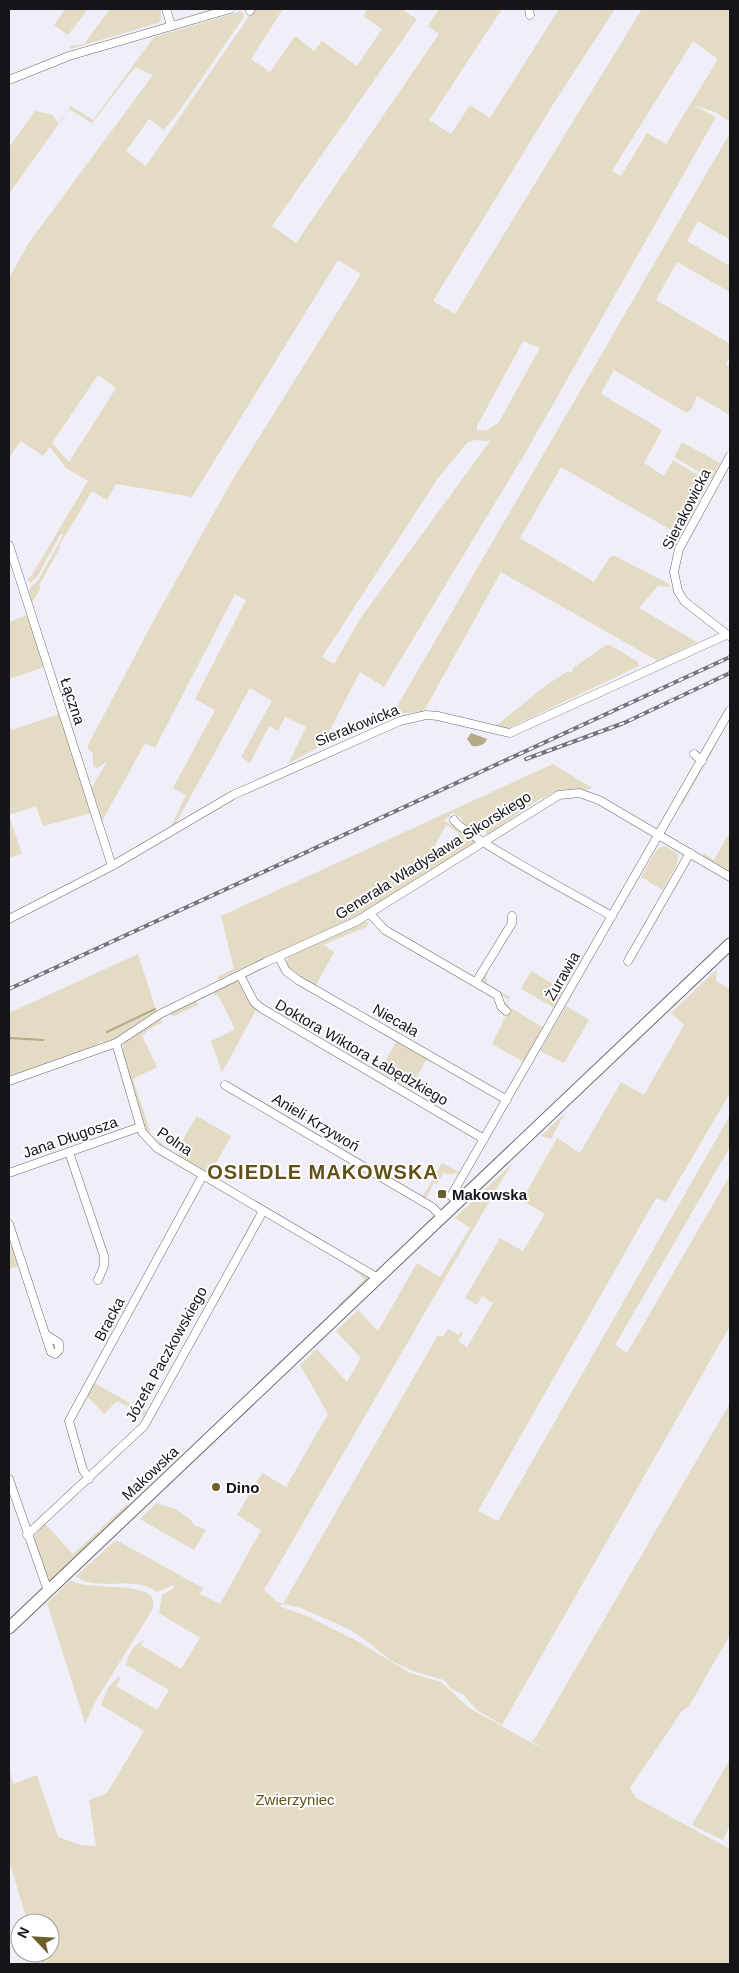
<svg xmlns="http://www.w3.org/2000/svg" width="739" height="1973" font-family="Arial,sans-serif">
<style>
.green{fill:#e3dbc3;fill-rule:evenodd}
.water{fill:#b5aa88}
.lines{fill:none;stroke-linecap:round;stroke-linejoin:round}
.stream{stroke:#b5aa88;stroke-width:2}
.street-casing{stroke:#6c6a73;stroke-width:9}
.secondary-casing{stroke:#6c6a73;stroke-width:13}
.street{stroke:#fff;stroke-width:8}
.secondary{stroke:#fff;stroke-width:11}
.rail-casing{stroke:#76747b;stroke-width:4}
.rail{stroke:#fdfcfe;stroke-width:2;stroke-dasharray:5.5;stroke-linecap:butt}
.poi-dot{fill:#6c5d2a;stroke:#fdfcfe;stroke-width:2}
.labels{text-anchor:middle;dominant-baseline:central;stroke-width:4;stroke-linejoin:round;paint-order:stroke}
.street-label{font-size:15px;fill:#151418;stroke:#fdfcfe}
.poi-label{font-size:15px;font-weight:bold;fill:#151418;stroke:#fdfcfe;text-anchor:start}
.park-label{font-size:15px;fill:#66551b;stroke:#fdfcfe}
.district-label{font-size:20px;font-weight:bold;letter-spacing:1px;fill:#625114;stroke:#fdfcfe}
</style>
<rect width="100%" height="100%" fill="#f0eef8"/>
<g class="green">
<polygon points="65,9 88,9 68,35 54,25"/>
<polygon points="110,9 161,9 161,20 158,23 70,49 70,46 84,44"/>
<path d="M254 9H283L251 59 270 72 295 36 314 51 322 41 357 66 382 29 363 16 368 9H401L417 19 272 226 296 243 439 34 428 26 439 9H502L429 120 451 134 470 105 490 118 559 9H615L552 106 433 301 455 314 642 9H730V122L715 112 693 105 716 117 527 450 384 687 360 672 322 745 288 764 306 727 285 717 278 731 269 726 250 763 241 757 272 701 250 688 175 825 170 828 186 795 173 788 215 710 195 699 246 600 235 594 155 748 145 743 101 823 99 808 91 789 107 761 98 768 93 767V753L88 749V745L156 616 233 479 361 274 338 260 192 497 116 484 107 500 92 491 59 546 60 548 39 585 41 587 32 603 29 589 38 580 64 534 60 535 37 577 30 583 27 578H30L88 481 66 468 50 447 43 456 21 441 9 458V278L30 241 153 75 135 67 92 123 69 109 9 194V147L35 111 53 115 58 123 71 106 93 120 154 37 242 11 244 15 241 21 180 110 164 130 149 119 126 151 146 166ZM693 41 718 59 666 144 647 133 621 176 612 171ZM523 341 540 348 499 422 487 430 477 431V426ZM98 375 116 388 69 462 52 443ZM475 440 490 441 360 619 334 664 322 657 438 478 467 443Z"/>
<polygon points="730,133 730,240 698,221 687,241 730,266 730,292 677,262 656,300 730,344 730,356 726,364 730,367 730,415 697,396 691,410 687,413 614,370 601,394 662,430 644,463 664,476 673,460 709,482 680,535 561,467 520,538 594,582 610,557 615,556 669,584 670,587 658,586 639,608 697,642 658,661 501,572 424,711 392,715"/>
<polygon points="682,442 720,463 712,479 674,457"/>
<polygon points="27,615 44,667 9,679 9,622"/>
<polygon points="606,645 610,645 638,662 639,666 511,727 503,730 496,726 545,686 568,671 572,673 573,668"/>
<polygon points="59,714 92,813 43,826 36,806 9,815 22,854 9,858 9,724 12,730"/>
<polygon points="730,714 711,754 682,805 681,804"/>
<path d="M553 764 592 788C582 793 569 787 558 791 533 800 510 820 488 835L485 831 479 834 462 824V818L452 813 444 821 473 837 474 844 367 912 218 980 217 977 234 969 221 916ZM446 825 459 833 444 857 433 849Z"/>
<polygon points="730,832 730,874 703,856 704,854 714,860"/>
<polygon points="665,846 677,853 678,861 663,890 641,877 657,849"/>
<polygon points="361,922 369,922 366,927 323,945 334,952 315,987 290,971 286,963 289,955"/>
<polygon points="138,954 157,1013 107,1044 101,1041 98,1046 9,1076 9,1013"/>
<path d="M717 969 716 981 730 989V1093L666 1202 656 1198 478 1511 498 1521 730 1115V1147L615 1345 627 1353 730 1175V1326L502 1725 477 1710 463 1694 450 1688 444 1680 413 1671 390 1660 368 1642 349 1629 301 1608 285 1604 279 1606 307 1616 357 1641 410 1673 441 1682 469 1708 548 1752 531 1741 534 1740 730 1403V1635L689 1706 682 1711 630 1788 636 1798 730 1849V1964H42L38 1953H50V1923H28L9 1861V1767L13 1784 37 1775 58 1837 81 1845 96 1846 89 1800 107 1793 144 1731 101 1705 108 1688 118 1677 121 1678 116 1686 157 1710 169 1690 126 1665C127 1656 135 1643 144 1640L141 1645 181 1669 200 1638 159 1613 162 1595 174 1588 173 1585 157 1592C133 1574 96 1593 76 1576L116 1540 203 1588 200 1594 220 1604 261 1530 237 1515 262 1473 286 1487 328 1414 300 1365 317 1349 347 1382 361 1358 336 1331 358 1310 378 1331 417 1263 440 1277 470 1228 455 1218 514 1162 503 1178 264 1590 276 1601 283 1604 438 1335 443 1337 448 1329 458 1335 460 1332 463 1334 458 1341 467 1347 493 1303 482 1296 477 1305 465 1298 500 1238 523 1251 545 1214 522 1200 557 1138 580 1153 621 1082 644 1095 684 1025 671 1013Z"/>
<polygon points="486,971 488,973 486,976 487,984 510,997 506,1005 544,1028 524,1062 492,1044 509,1009 504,1006 508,999 483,983 482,979"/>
<polygon points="531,971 565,991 555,1008 521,989"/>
<polygon points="234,981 239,981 256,1010 238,1043 239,1045 237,1045 222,1072 211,1041 235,1029 218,995 215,996 213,991"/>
<polygon points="196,1000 198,1005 172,1017 170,1013"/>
<polygon points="566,1006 589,1020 564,1063 540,1051"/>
<polygon points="160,1018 163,1022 148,1030 142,1036 157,1067 133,1079 152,1137 163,1144 161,1147 146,1132 122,1051 125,1040"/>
<polygon points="380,1030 431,1060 430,1062 426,1060 410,1089 380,1071 396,1042 379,1032"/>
<polygon points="565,1113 551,1139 541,1136"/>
<polygon points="197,1116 231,1136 210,1174 181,1157 176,1151"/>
<polygon points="442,1163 461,1173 446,1174 444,1172 437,1184 434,1183 425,1200 410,1191 423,1196"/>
<polygon points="12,1246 18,1266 9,1269 9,1247"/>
<polygon points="353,1270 359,1270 370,1279 340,1307 338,1305 365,1279"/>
<polygon points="94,1383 146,1412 144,1416 117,1401 104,1414 87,1396"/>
<polygon points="156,1503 175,1509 190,1519 194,1525 206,1530 194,1550 140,1519"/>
<polygon points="127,1504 129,1507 102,1533 99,1530"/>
<polygon points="45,1524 73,1554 98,1531 101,1534 51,1581 46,1580 33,1537"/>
<path d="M71 1580C86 1593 166 1577 152 1610L98 1697 85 1723 47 1603Z"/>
<polygon points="730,1759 730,1825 723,1840 692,1825"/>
</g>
<path class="water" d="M471 733 487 739C485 745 478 747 472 746L467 739Z"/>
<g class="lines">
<g class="stream">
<polyline points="107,1032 155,1009"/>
<polyline points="9,1038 43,1040"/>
</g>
<defs>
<g id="street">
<polyline points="166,9 171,25"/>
<polyline points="529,9 530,15"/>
<polyline points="250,11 251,9"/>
<polyline points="9,80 69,56 230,9"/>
<polyline points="9,545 112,866"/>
<polyline points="729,636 684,601 678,591 674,572 679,549 730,456"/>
<polyline points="694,754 702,761"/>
<path d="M454 820C461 834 589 903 612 916"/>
<polyline points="370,914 385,930 497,995 501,1006 506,1011"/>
<polyline points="9,919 112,866 233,795 400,721 426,715 438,716 510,733 726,635"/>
<polyline points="279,957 286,971 298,980 507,1100"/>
<polyline points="628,961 690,853"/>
<polyline points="240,975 254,1002 261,1008 484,1139"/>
<polyline points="476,982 512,923 512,916"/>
<polyline points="116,1043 142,1132 157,1148 378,1278"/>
<polyline points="9,1081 116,1043 160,1014 266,962 357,921 559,795 579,793 599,800 730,877"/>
<polyline points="225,1085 432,1207 442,1217"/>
<polyline points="69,1152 104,1256 104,1266 98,1280"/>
<polyline points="9,1173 140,1127"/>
<polyline points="458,1202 451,1196 730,710"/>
<polyline points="9,1224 51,1352 55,1354 59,1350 59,1343 45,1334"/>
<polyline points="9,1479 48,1591"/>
<polyline points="89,1479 83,1470 69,1421 203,1175"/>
<polyline points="27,1535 144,1426 263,1211"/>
</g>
<polyline id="secondary" points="9,1628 730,944"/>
</defs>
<use href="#street" class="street-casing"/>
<use href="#secondary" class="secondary-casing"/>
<use href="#street" class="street"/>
<use href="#secondary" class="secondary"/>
<defs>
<g id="rail">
<polyline points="526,759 624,723 730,673"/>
<polyline points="9,989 730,657"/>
</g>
</defs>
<use href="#rail" class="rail-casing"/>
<use href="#rail" class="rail"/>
</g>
<g class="poi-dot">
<rect x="437" y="1189" width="10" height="10" rx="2.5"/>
<circle cx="216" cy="1487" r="5"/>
</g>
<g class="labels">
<g class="street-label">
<text transform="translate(686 509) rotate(-63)">Sierakowicka</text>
<text transform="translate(73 701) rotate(72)">Łączna</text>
<text transform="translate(357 725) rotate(-22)">Sierakowicka</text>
<text transform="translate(433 855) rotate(-32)">Generała Władysława Sikorskiego</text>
<text transform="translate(562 976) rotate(-60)">Żurawia</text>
<text transform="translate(396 1020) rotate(30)">Niecała</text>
<text transform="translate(362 1052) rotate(30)">Doktora Wiktora Łabędzkiego</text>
<text transform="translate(316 1122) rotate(31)">Anieli Krzywoń</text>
<text transform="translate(70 1137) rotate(-19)">Jana Długosza</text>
<text transform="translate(175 1141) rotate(34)">Polna</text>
<text transform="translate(109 1319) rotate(-62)">Bracka</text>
<text transform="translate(166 1354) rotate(-61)">Józefa Paczkowskiego</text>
<text transform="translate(150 1473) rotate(-43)">Makowska</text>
</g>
<g class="poi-label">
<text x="452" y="1194">Makowska</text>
<text x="226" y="1487">Dino</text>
</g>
<g class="park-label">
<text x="295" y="1799">Zwierzyniec</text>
</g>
<g class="district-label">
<text x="323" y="1172">OSIEDLE MAKOWSKA</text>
</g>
</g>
<rect width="739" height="1973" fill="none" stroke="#151418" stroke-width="20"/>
<g transform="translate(35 1938) rotate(295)"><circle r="24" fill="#fdfcfe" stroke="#a09fa2"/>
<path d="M0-4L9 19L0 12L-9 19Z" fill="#6c5d2a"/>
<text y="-8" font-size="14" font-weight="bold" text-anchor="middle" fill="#151418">N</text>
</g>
</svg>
